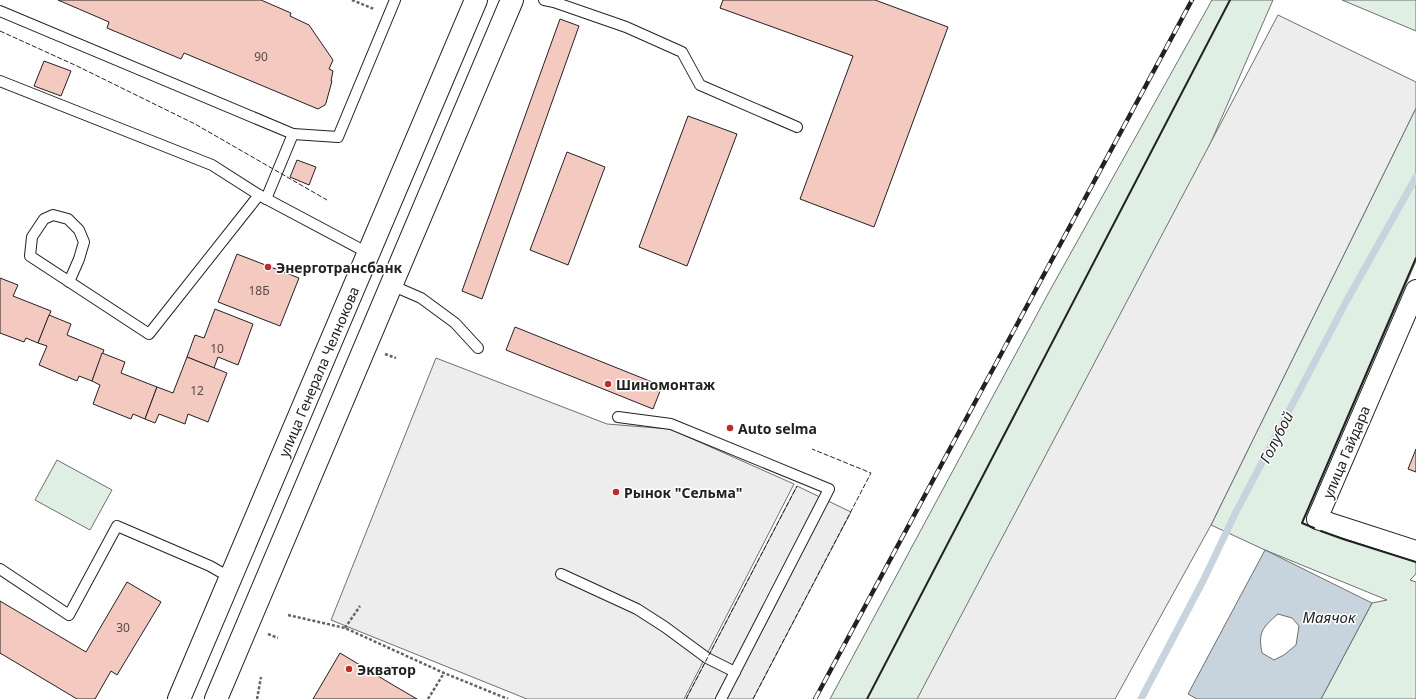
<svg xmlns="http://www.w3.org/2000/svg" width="1416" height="699" font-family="'Noto Sans',sans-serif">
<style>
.green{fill:#e0efe3;stroke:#6f6f6f}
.parking{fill:#ededed;stroke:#6f6f6f}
.water{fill:#c7d3dd;stroke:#6f6f6f;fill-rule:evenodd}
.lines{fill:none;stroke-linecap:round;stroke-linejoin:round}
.stream{stroke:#c7d3dd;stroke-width:7}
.building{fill:#f3c9c0;stroke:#222}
.service-casing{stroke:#222;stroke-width:12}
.minor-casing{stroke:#222;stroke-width:22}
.primary-casing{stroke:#222;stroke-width:24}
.path{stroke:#646464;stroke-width:2.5;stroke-dasharray:3 2;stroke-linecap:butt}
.service{stroke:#fff;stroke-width:10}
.minor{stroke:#fff;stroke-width:20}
.primary{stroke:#fff;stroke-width:22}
.rail-casing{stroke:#222;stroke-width:4.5}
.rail{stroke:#fff;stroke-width:3;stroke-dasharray:9;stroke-linecap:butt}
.fence{stroke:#222;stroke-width:1;stroke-dasharray:5 2;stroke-linecap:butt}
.wall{stroke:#222;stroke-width:2}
.poi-dot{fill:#c62828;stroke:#fff;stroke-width:1.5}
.labels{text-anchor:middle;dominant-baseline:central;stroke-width:3;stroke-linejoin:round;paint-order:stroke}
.number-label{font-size:12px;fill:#564c4a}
.poi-label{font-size:14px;font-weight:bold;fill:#222;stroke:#fff;text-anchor:start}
.street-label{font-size:14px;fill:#222;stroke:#fff}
.water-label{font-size:15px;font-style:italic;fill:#222;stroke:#fff}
</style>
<rect width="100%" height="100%" fill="#fff"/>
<g class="green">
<polygon points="1212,0 1273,0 1180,213 918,699 830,699 1049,292"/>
<polygon points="1342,0 1416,0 1416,31"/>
<polygon points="1416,108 1416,261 1302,523 1416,562 1416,574 1410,580 1416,582 1416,699 1321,699 1372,603 1387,600 1265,550 1211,525"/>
<polygon points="57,460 112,490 90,530 35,500"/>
</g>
<g class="parking">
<polygon points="1278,15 1416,82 1416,108 1211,525 1115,699 917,699"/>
<polygon points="436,358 607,424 670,429 794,484 684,699 527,699 331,620"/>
<polygon points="797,486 851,512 753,699 686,699"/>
</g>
<path class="water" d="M1265 550 1372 603 1321 699H1197L1188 694ZM1278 614 1292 618 1299 626 1296 645 1284 655 1274 660 1262 653C1258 632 1262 628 1278 614Z"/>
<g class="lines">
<polyline class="stream" points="1141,699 1203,581 1236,512 1346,302 1416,177"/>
</g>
<g class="building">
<polygon points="58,0 261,0 291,13 290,16 309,25 333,60 329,69 333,71 331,81 332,81 326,103 325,105 318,109 184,53 181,59 107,28 109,22"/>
<polygon points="723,0 875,0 948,27 874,227 800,199 853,56 720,8"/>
<polygon points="560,19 579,26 482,299 462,291"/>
<polygon points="44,61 71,71 61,96 34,86"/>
<polygon points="688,116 737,134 687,266 639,247"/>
<polygon points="567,152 605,167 568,265 530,250"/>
<polygon points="297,160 316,167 309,185 290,177"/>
<polygon points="237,254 299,278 280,326 218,302"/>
<polygon points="0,278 18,285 13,296 51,311 38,343 26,338 24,342 0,333"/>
<polygon points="215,309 253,324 238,365 218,357 214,368 187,357 195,335 204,338"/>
<polygon points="49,315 71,324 67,335 104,350 92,381 79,376 77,381 39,365 47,346 38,343"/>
<polygon points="515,327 662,386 653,409 506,350"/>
<polygon points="102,353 125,362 121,373 157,387 145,419 133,414 131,419 93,404 100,385 92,381"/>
<polygon points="187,357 227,373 208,422 188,414 185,424 159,414 155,423 145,419 157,387 173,393"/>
<polygon points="1416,449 1416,472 1408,469"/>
<polygon points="127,582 161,602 117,675 111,671 95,699 77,699 0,653 0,601 86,652"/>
<polygon points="340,653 393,685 417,699 313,699"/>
</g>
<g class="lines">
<defs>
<g id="service">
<polyline points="544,0 554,2 626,27 682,52 700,85 797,127"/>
<polyline points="0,11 293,134 266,199"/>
<polyline points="0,81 212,165 259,195 368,253"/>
<polyline points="293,134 338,137 395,0"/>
<polyline points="69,282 79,259 84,242 79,230 68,219 53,215 44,219 32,237 30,256 149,334 259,195"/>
<polyline points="391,285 421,298 455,323 478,348"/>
<polyline points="618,417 671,424 829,489 721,699"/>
<polyline points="0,569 69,615 117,526 210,566 231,578"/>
<polyline points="561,574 637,609 665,627 707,658 735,672"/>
</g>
<polyline id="minor" points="1416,290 1317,519 1416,551"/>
<g id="primary">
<path id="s1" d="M179 699 476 0"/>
<polyline points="216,699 512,0"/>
</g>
</defs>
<use href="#service" class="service-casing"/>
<use href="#minor" class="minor-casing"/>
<use href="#primary" class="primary-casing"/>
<g class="path">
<polyline points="352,0 374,9"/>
<polyline points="385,354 396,358"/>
<polyline points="288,615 345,628 444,673 508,699"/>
<polyline points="345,628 360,606"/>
<polyline points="268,634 278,638"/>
<polyline points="257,699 261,677"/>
<polyline points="428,699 444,673"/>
</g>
<use href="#service" class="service"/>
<use href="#minor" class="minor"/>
<use href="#primary" class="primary"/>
<defs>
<polyline id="rail" points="815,699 1192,0"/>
</defs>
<use href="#rail" class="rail-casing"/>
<use href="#rail" class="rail"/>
<g class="fence">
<polyline points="0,31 77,66 195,124 327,200"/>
<polyline points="686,699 797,486"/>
<polyline points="753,699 871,473 812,449"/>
</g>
<g class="wall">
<polyline points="1314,528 1302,523 1416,258"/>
<polyline points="1321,531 1343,539 1416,562"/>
<polyline points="867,699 1230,0"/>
</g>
</g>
<g class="poi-dot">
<circle cx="268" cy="267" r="4"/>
<circle cx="608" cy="384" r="4"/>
<circle cx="730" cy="428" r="4"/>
<circle cx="616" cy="492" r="4"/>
<circle cx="349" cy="669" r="4"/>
</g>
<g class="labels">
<g class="number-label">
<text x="261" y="56">90</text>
<text x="259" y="290">18Б</text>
<text x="217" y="348">10</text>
<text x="197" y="390">12</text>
<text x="123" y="627">30</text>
</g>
<g class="poi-label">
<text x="276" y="267">Энерготрансбанк</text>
<text x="616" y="384">Шиномонтаж</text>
<text x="738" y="428">Auto selma</text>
<text x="624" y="492">Рынок "Сельма"</text>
<text x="357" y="669">Экватор</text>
</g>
<g class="street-label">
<text stroke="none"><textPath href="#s1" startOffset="356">улица Генерала Челнокова</textPath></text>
<text transform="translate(1346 452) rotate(-67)">улица Гайдара</text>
</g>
<g class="water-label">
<text transform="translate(1276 437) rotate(-63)">Голубой</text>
<text x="1329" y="617">Маячок</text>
</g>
</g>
</svg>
